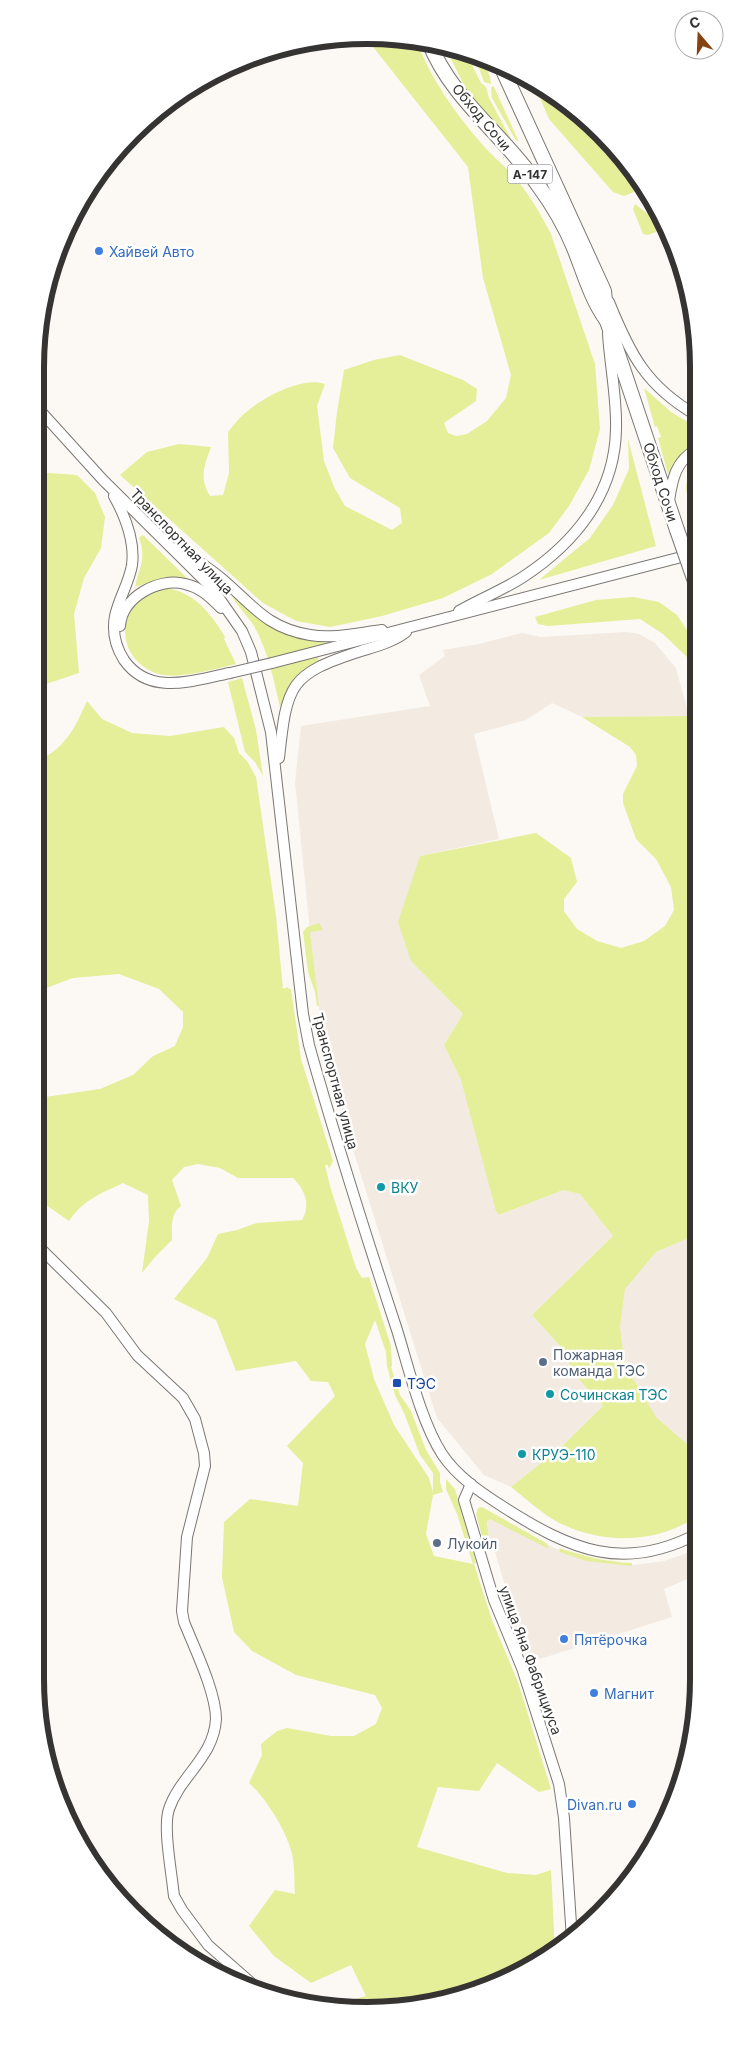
<svg xmlns="http://www.w3.org/2000/svg" width="734" height="2046" font-family="Inter,sans-serif">
<style>
.built{fill:#f3eae1}
.green{fill:#e5ee99;fill-rule:evenodd}
.lines{fill:none;stroke-linecap:round;stroke-linejoin:round}
.secondary-casing{stroke:#7a7774;stroke-width:12}
.highway-casing{stroke:#7a7774;stroke-width:16}
.secondary{stroke:#fff;stroke-width:10}
.highway{stroke:#fff;stroke-width:14}
.secondary-bridge-casing{stroke:#7a7774;stroke-width:12;stroke-linecap:butt}
.highway-bridge-casing{stroke:#7a7774;stroke-width:16;stroke-linecap:butt}
.secondary-bridge{stroke:#fff;stroke-width:10}
.highway-bridge{stroke:#fff;stroke-width:14}
.shop-dot{fill:#3f7fe0;stroke:#fff;stroke-width:2}
.culture-dot{fill:#0f9aa8;stroke:#fff;stroke-width:2}
.service-dot{fill:#5c6f8a;stroke:#fff;stroke-width:2}
.transit-dot{fill:#1a4fb4;stroke:#fff;stroke-width:2}
.labels{text-anchor:middle;dominant-baseline:central;stroke-width:5;stroke-linejoin:round;paint-order:stroke}
.shield{fill:#fff;stroke:#727170;stroke-width:1}
.shield-label{font-size:12px;font-weight:bold;fill:#353433}
.street-label{font-size:14px;fill:#353433;stroke:#fff}
.shop-label{font-size:14px;fill:#366cbe;stroke:#fff;text-anchor:start}
.culture-label{font-size:14px;fill:#0d838f;stroke:#fff;text-anchor:start}
.service-label{font-size:14px;fill:#4e5e75;stroke:#fff;text-anchor:start}
.transit-label{font-size:14px;fill:#164399;stroke:#fff;text-anchor:start}
.rim{fill:none;stroke:#353433;stroke-width:6}
</style>
<rect width="100%" height="100%" fill="#fcf8f4"/>
<g class="built">
<polygon points="627,632 639,634 655,643 676,668 689,716 582,717 552,703 526,720 474,734 499,839 420,856 411,961 463,1014 444,1045 461,1080 500,1215 563,1190 580,1194 613,1236 532,1315 560,1346 576,1376 603,1406 561,1447 511,1487 484,1475 437,1418 320,1044 320,1016 310,932 295,782 301,726 430,706 419,675 445,656 443,650 479,644 522,633 541,637"/>
<polygon points="698,1234 699,1448 687,1444 656,1417 625,1365 620,1327 625,1289 656,1252"/>
<polygon points="490,1516 561,1551 595,1561 634,1565 664,1561 699,1549 699,1574 664,1589 672,1617 527,1663 505,1610 512,1609 495,1552 489,1540 487,1517"/>
</g>
<g class="green">
<path d="M368 36H388L416 40C431 79 454 112 481 143 492 156 505 166 516 179 530 195 541 215 551 234L595 364 600 429 589 470 569 506 549 533 492 574 443 598 382 616 330 627 296 621 263 603 120 475 147 452 179 444 211 447C204 466 199 478 210 496L223 495 229 473 228 432C233 426 238 419 244 414 262 398 302 376 325 384L317 406 324 461 334 487 345 506 392 530 402 523 400 508 350 478 333 448 337 412 344 370 374 360 400 355 463 380 477 389 476 401 444 423 448 433 456 436 467 434 487 421 506 398 511 375 483 278 468 167 370 43Z"/>
<polygon points="444,45 465,52 472,59 473,67 481,83 486,87 489,98 511,139 510,141 482,112 466,89"/>
<polygon points="481,58 483,59 490,77 491,84 484,82 479,68 476,66 475,60"/>
<polygon points="532,79 616,148 652,201 643,196 639,190 624,196 613,192 549,119"/>
<polygon points="493,86 494,87 519,142 515,139 492,98 491,88"/>
<polygon points="635,204 661,224 661,230 648,235 643,234 633,209"/>
<polygon points="644,388 671,412 696,427 696,445 671,475 668,474 658,438 661,437 657,426 655,427"/>
<polygon points="628,439 656,546 539,580 590,538 613,505 629,469"/>
<path d="M696 467 697 514C686 495 680 485 696 467Z"/>
<polygon points="35,472 77,475 95,493 105,517 101,548 84,578 74,614 79,673 37,687"/>
<path d="M142 535 144 536 190 581 166 577 135 587C139 568 147 559 139 538Z"/>
<path d="M164 588C192 590 211 613 225 637L224 639 236 664C213 669 174 682 153 672 110 652 120 596 164 588Z"/>
<path d="M230 591C265 625 282 640 332 643L314 646 319 661 385 641 291 685 280 708C274 680 268 651 254 626 247 615 233 602 230 591Z"/>
<polygon points="633,597 659,602 677,615 697,645 697,678 687,657 663,634 640,619 548,626 538,624 535,617 596,600"/>
<polygon points="242,678 256,730 263,776 255,762 245,752 228,682"/>
<path d="M87 701 102 719 132 733 170 736 224 727 234 738 239 753 247 761 256 777 276 916 283 989 288 987 289 989H291L301 1059 333 1161 329 1169 328 1165H325L330 1186 356 1268 362 1278 369 1277 391 1346 392 1366 391 1367 400 1395 411 1411 426 1450 440 1473V1482L443 1492 433 1495 426 1534 434 1556 473 1564 457 1514 446 1489V1479L455 1489 476 1563 474 1564 492 1620 518 1682 551 1789 539 1792 497 1763 479 1791 438 1787 417 1847 507 1873 536 1875 551 1870 555 1952 453 2000 389 2010 323 2008 366 1996 351 1965 311 1983 274 1956 249 1926 275 1890 295 1894C294 1881 295 1867 292 1854 287 1832 266 1798 249 1783L262 1755 261 1744 277 1731 287 1728 331 1736H354L376 1724 382 1708 375 1695 296 1675 252 1651 234 1632 222 1577 224 1522 250 1499 298 1506 303 1463 287 1446 335 1396 328 1382 311 1381 296 1361 236 1371 216 1320 174 1299 207 1258 218 1234 237 1230 257 1223 302 1220C311 1204 305 1190 293 1178H238L220 1168 198 1164 184 1167 172 1180 181 1206C170 1214 172 1227 172 1240L155 1257 142 1273 149 1221 148 1195 123 1183C100 1194 84 1199 69 1221L39 1200 38 1098 100 1089 133 1075 153 1056 175 1046 183 1027V1012L159 989 119 974 73 978 38 991 37 761C65 749 75 728 87 701ZM375 1320 386 1352 387 1366 395 1395 404 1413 420 1455 433 1473V1492L429 1478 394 1425 374 1379 365 1344Z"/>
<path d="M689 716 697 718 698 1234 656 1252 625 1289 620 1327 625 1365 656 1417 687 1444 699 1448V1515C657 1545 598 1545 554 1520 539 1511 525 1498 511 1487L561 1447 603 1406 576 1376 560 1346 532 1315 613 1236 580 1194 563 1190 499 1215 496 1211 461 1080 444 1045 463 1014 411 961 398 922 420 856 536 833 571 858 577 882 564 899V911L577 929 597 941 621 948 644 941 665 926 674 910 671 887 656 859 636 839 623 803V794L637 766 636 755 630 747 582 717Z"/>
<polygon points="319,923 323,930 310,932 319,1006 317,1006 315,992 308,972 303,932 307,927"/>
<polygon points="482,1507 546,1543 549,1549 490,1519 487,1521 489,1540 483,1540 476,1514 478,1508"/>
<path d="M559 1548C584 1556 606 1562 632 1563V1566L586 1561 560 1552Z"/>
</g>
<g class="lines">
<defs>
<g id="secondary">
<path d="M609 302C630 354 646 386 696 415"/>
<path d="M35 405 103 480 212 588 242 631 251 652 271 732 303 1014 309 1045C336 1141 366 1236 397 1330 409 1369 421 1421 442 1454 457 1477 483 1494 505 1508 571 1550 624 1573 699 1533"/>
<path d="M114 496C125 516 135 542 132 565 129 583 119 598 115 616 112 632 115 646 124 660 150 697 193 680 230 673"/>
<path d="M669 501C672 480 676 460 696 450"/>
<path d="M178 547C192 558 208 567 221 578 252 604 266 628 310 635 333 639 358 633 382 630"/>
<path d="M459 611C480 599 503 590 523 577 575 543 615 494 616 429 617 398 610 366 608 334"/>
<path d="M120 626C122 597 159 577 185 584 200 587 210 597 221 608"/>
<polyline points="272,663 697,553"/>
<path d="M279 758C287 684 289 674 361 651 377 646 393 642 406 632"/>
<path d="M39 1247 106 1313 137 1355 183 1398 195 1419 204 1453 205 1466 187 1537 182 1611 184 1622C194 1647 216 1692 216 1719 214 1757 180 1776 169 1809 163 1826 171 1869 173 1888L174 1896 182 1910 208 1945 257 1988"/>
<polyline points="471,1484 464,1500 494,1600 522,1668 559,1784 564,1818 572,1939"/>
</g>
<g id="highway">
<path d="M429 42C451 99 505 136 538 185 552 204 565 226 574 248 584 273 591 299 607 321"/>
<polyline points="501,66 604,291 607,321 677,530"/>
</g>
</defs>
<use href="#secondary" class="secondary-casing"/>
<use href="#highway" class="highway-casing"/>
<use href="#secondary" class="secondary"/>
<use href="#highway" class="highway"/>
<defs>
<polyline id="secondary-bridge" points="230,673 272,663"/>
<polyline id="highway-bridge" points="677,530 697,587"/>
</defs>
<use href="#secondary-bridge" class="secondary-bridge-casing"/>
<use href="#highway-bridge" class="highway-bridge-casing"/>
<use href="#secondary-bridge" class="secondary-bridge"/>
<use href="#highway-bridge" class="highway-bridge"/>
</g>
<g class="shop-dot">
<circle cx="99" cy="251" r="5"/>
<circle cx="564" cy="1639" r="5"/>
<circle cx="594" cy="1693" r="5"/>
<circle cx="632" cy="1804" r="5"/>
</g>
<g class="culture-dot">
<circle cx="381" cy="1187" r="5"/>
<circle cx="550" cy="1394" r="5"/>
<circle cx="522" cy="1454" r="5"/>
</g>
<g class="service-dot">
<circle cx="543" cy="1362" r="5"/>
<circle cx="437" cy="1543" r="5"/>
</g>
<rect class="transit-dot" x="392" y="1378" width="10" height="10" rx="2.5"/>
<g class="labels">
<rect class="shield" x="507.5" y="164.5" width="45" height="19" rx="4"/>
<g class="shield-label">
<text x="530" y="174">А-147</text>
</g>
<g class="street-label">
<text transform="translate(482 117) rotate(50)">Обход Сочи</text>
<text transform="translate(661 482) rotate(72)">Обход Сочи</text>
<text transform="translate(182 541) rotate(46)">Транспортная улица</text>
<text transform="translate(336 1081) rotate(75)">Транспортная улица</text>
<text transform="translate(531 1660) rotate(70)">улица Яна Фабрициуса</text>
</g>
<g class="shop-label">
<text x="109" y="251">Хайвей Авто</text>
<text x="574" y="1639">Пятёрочка</text>
<text x="604" y="1693">Магнит</text>
<text x="622" y="1804" text-anchor="end">Divan.ru</text>
</g>
<g class="culture-label">
<text x="391" y="1187">ВКУ</text>
<text x="560" y="1394">Сочинская ТЭС</text>
<text x="532" y="1454">КРУЭ-110</text>
</g>
<g class="service-label">
<text x="553" y="1354">Пожарная<tspan x="553" dy="16">команда ТЭС</tspan></text>
<text x="447" y="1543">Лукойл</text>
</g>
<g class="transit-label">
<text x="407" y="1383">ТЭС</text>
</g>
</g>
<path d="M0 0H734V2046H0ZM367 44H367A323 323 0 0 1 690 367V1679A323 323 0 0 1 367 2002H367A323 323 0 0 1 44 1679V367A323 323 0 0 1 367 44Z" fill="#fff" fill-rule="evenodd"/>
<path class="rim" d="M367 44H367A323 323 0 0 1 690 367V1679A323 323 0 0 1 367 2002H367A323 323 0 0 1 44 1679V367A323 323 0 0 1 367 44Z"/>
<g transform="translate(699 35) rotate(341)"><circle r="24" fill="#ffffff" stroke="#aeaead"/>
<path d="M0-4L9 19L0 12L-9 19Z" fill="#854310"/>
<text y="-8" font-size="14" font-weight="bold" text-anchor="middle" fill="#353433">С</text>
</g>
</svg>
